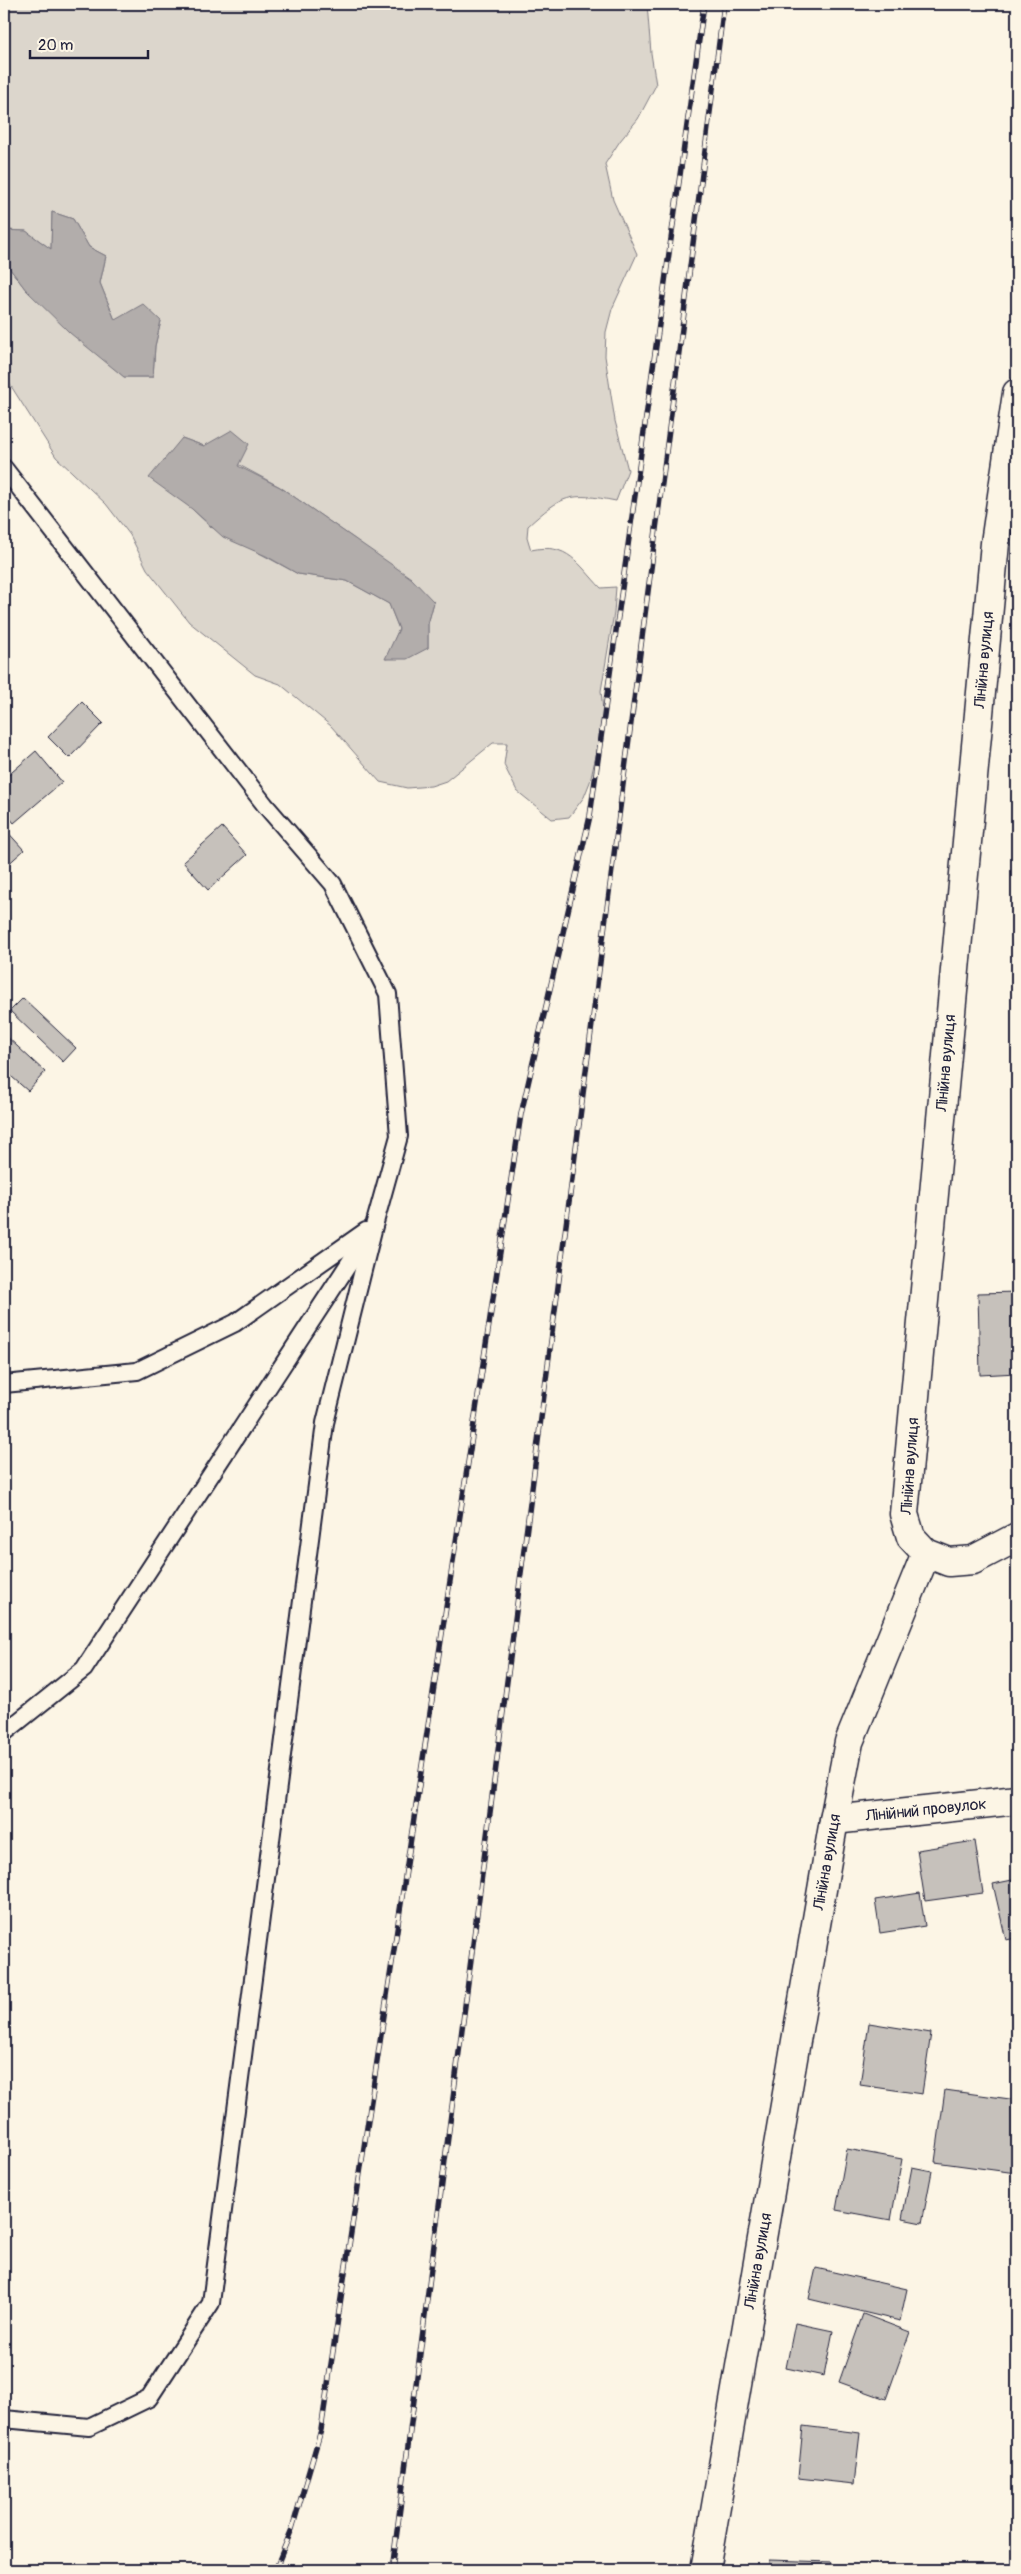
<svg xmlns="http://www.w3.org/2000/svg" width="1021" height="2574" font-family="Pangolin,sans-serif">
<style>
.green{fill:#dcd6cc;stroke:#7f7c84;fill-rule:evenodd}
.water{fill:#b2adab;stroke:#78757e}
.building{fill:#c6c1bb;stroke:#22223b}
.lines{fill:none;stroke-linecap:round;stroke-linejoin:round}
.lane-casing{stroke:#22223b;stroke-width:20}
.street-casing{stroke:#22223b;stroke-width:31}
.lane{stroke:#fcf5e5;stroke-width:16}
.street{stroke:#fcf5e5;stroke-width:28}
.rail-casing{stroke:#22223b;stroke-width:5.5}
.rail{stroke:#fcf5e5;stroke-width:4;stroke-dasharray:11;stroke-linecap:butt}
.labels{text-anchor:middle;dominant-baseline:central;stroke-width:5;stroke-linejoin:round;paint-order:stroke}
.street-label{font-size:16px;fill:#22223b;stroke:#fcf5e5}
</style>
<rect width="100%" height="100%" fill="#fcf5e5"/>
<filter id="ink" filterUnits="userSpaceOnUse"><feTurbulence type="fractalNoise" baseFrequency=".02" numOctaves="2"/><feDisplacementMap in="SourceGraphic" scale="10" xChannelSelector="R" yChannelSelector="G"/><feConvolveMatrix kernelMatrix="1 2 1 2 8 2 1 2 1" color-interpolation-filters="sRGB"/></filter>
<g filter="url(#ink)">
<path class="green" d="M4 4H647L651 53 656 85 638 119 620 141 605 164 613 200 637 254 612 309 606 332 605 356 615 421 628 470 616 501C570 492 562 495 528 526L527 537 531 550C568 542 578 564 601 588L616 587 614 613 601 691 604 720 590 782 584 797 569 817 552 819 517 791 504 765 507 743H493L446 781 431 786 407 788 380 782 331 726 280 684 255 675 189 622 147 569 130 535 106 504 56 457 4 375V261L26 290 124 377H153L155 346 161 321 115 320 100 283 106 256 89 247 73 219 52 212 51 249 26 231 4 230ZM182 438 204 446 280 487 353 538 434 602 428 624V648L386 659 399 629 389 604 347 581 298 574 211 527 192 509Z"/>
<g class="water">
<polygon points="52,212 73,219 89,247 106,256 100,283 115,320 143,304 161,321 155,346 153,377 124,377 70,333 26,290 4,261 4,230 26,231 51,249"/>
<polygon points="232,430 249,444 238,466 280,487 411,578 434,602 428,624 428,648 407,659 385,659 399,629 389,604 347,581 298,574 266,556 223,537 192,509 149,478 182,438 204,446"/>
</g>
<g class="building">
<polygon points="82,702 103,723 69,758 48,737"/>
<polygon points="36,751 62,782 14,823 4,811 4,779"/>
<polygon points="222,827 247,855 208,890 183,862"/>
<polygon points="4,828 24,850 4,868"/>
<polygon points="23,998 76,1048 63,1062 10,1011"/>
<polygon points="4,1034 45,1072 28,1091 4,1070"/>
<polygon points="1017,1292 1017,1373 980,1375 978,1293"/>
<polygon points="975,1841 983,1893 925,1901 917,1850"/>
<polygon points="1017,1879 1017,1938 1006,1940 993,1884"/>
<polygon points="920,1893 925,1926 880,1933 875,1900"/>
<polygon points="869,2023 931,2033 922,2094 860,2085"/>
<polygon points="945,2090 1017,2100 1016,2173 935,2162"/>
<polygon points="847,2149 902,2159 891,2220 836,2210"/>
<polygon points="912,2167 932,2171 922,2223 902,2219"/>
<polygon points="816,2268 907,2289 900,2321 809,2299"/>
<polygon points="863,2314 910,2332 886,2399 839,2382"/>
<polygon points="795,2323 833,2331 824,2376 786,2368"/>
<polygon points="803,2426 860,2433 854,2484 798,2478"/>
<polygon points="769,2560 831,2562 831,2570 769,2570"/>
</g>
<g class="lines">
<defs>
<g id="lane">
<polyline points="4,468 265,805 333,884 388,994 399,1136 374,1226 325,1423 211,2303 149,2398 89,2427 4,2419"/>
<polyline points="4,1384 137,1371 235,1323 366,1231"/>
<polyline points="4,1733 84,1669 367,1236"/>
</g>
<g id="street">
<polyline points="926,1553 949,1562 973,1560 1017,1537"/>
<polyline points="834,1820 1017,1800"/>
<polyline points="705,2570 834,1820 849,1742 926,1553 911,1537 904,1514 995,543 1017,393"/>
</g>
</defs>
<use href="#lane" class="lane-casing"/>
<use href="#street" class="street-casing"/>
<use href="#lane" class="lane"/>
<use href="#street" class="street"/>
<defs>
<g id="rail">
<polyline points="275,2570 292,2529 321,2430 521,1114 590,816 704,4"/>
<polyline points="392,2570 724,4"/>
</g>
</defs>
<use href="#rail" class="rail-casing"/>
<use href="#rail" class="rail"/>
</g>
</g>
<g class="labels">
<g class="street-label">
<text transform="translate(984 660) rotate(-85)">Лінійна вулиця</text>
<text transform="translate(946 1063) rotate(-85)">Лінійна вулиця</text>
<text transform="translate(910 1466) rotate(-86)">Лінійна вулиця</text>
<text transform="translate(926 1810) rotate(-6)">Лінійний провулок</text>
<text transform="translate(827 1862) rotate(-80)">Лінійна вулиця</text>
<text transform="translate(758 2261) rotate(-80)">Лінійна вулиця</text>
</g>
</g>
<rect width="1021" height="2574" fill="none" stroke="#fcf5e5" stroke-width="20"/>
<rect x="10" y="10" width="1001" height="2554" fill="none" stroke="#22223b" stroke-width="2" filter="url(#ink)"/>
<path d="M30 50v8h118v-8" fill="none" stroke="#22223b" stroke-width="2.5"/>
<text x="38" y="50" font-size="15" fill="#22223b" stroke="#fcf5e5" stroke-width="4" paint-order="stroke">20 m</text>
</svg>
